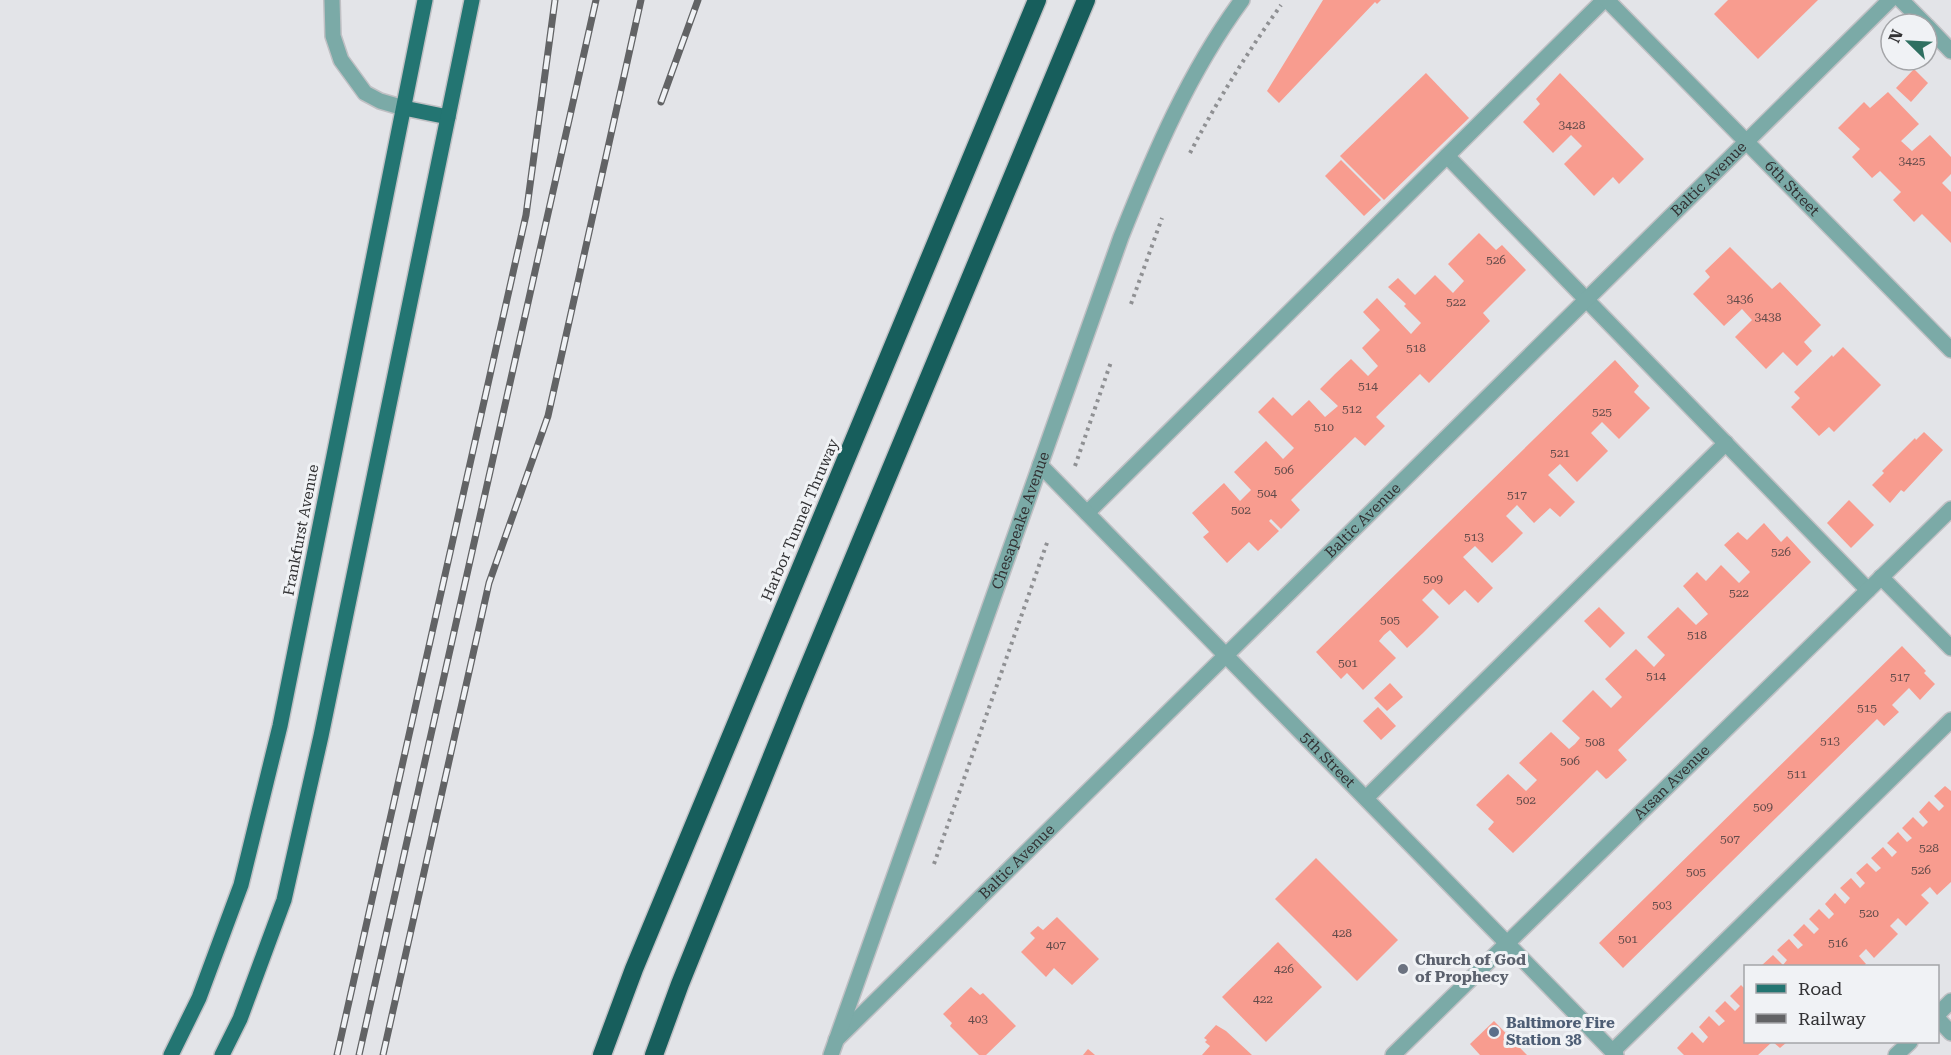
<svg xmlns="http://www.w3.org/2000/svg" width="1951" height="1055" font-family="'Roboto Serif',serif">
<style>
.building{fill:#f89c8f}
.lines{fill:none;stroke-linecap:round;stroke-linejoin:round}
.lane-casing{stroke:#c0c0c4;stroke-width:18}
.street-casing{stroke:#c0c0c4;stroke-width:18}
.primary-casing{stroke:#c0c0c4;stroke-width:18}
.highway-casing{stroke:#c0c0c4;stroke-width:21}
.path{stroke:#8f9093;stroke-width:4;stroke-dasharray:3 4.5;stroke-linecap:butt}
.lane{stroke:#7baaa7;stroke-width:15}
.street{stroke:#7baaa7;stroke-width:15}
.primary{stroke:#237572;stroke-width:15}
.highway{stroke:#175e5c;stroke-width:18}
.rail-casing{stroke:#626365;stroke-width:7}
.rail{stroke:#f0f2f5;stroke-width:4.5;stroke-dasharray:14;stroke-linecap:butt}
.worship-dot{fill:#6b7280;stroke:#f0f2f5;stroke-width:2}
.service-dot{fill:#5c6f8a;stroke:#f0f2f5;stroke-width:2}
.labels{text-anchor:middle;dominant-baseline:central;stroke-width:6;stroke-linejoin:round;paint-order:stroke}
.number-label{font-size:12px;fill:#644c4b}
.street-label{font-size:15px;fill:#323234;stroke:#f0f2f5}
.worship-label{font-size:15px;font-weight:bold;fill:#5b616d;stroke:#f0f2f5;text-anchor:start}
.service-label{font-size:15px;font-weight:bold;fill:#4e5e75;stroke:#f0f2f5;text-anchor:start}
</style>
<rect width="100%" height="100%" fill="#e3e4e8"/>
<g class="building">
<polygon points="1323,0 1381,0 1377,4 1375,2 1279,103 1267,91"/>
<polygon points="1728,0 1818,0 1758,59 1714,14"/>
<polygon points="1914,69 1928,83 1911,102 1896,88"/>
<polygon points="1426,73 1469,118 1384,200 1340,156"/>
<polygon points="1560,73 1644,159 1619,184 1613,177 1594,196 1564,164 1582,146 1571,135 1553,153 1523,122 1540,104 1536,99"/>
<polygon points="1888,92 1919,124 1901,141 1912,151 1930,135 1951,157 1951,174 1942,183 1951,192 1951,243 1922,214 1914,222 1893,200 1901,192 1880,171 1872,178 1852,157 1860,149 1838,128 1864,102 1870,108"/>
<polygon points="1341,160 1381,200 1364,216 1325,176"/>
<polygon points="1479,233 1496,250 1502,245 1526,270 1483,313 1490,321 1429,383 1420,374 1376,417 1385,426 1365,446 1355,437 1299,492 1291,500 1300,510 1281,529 1271,519 1269,521 1279,531 1258,551 1249,542 1227,563 1203,537 1209,532 1192,513 1224,483 1240,501 1251,490 1234,472 1266,441 1283,459 1294,448 1258,412 1273,397 1292,416 1309,400 1325,417 1338,406 1320,389 1335,374 1351,359 1368,376 1378,366 1362,348 1380,330 1363,312 1377,298 1411,334 1421,323 1404,306 1406,304 1388,287 1398,278 1415,295 1435,275 1453,293 1464,281 1448,264"/>
<polygon points="1730,247 1772,289 1780,282 1821,325 1804,342 1812,351 1797,366 1783,352 1766,369 1735,337 1752,320 1742,309 1724,326 1693,294 1710,277 1705,271"/>
<polygon points="1843,347 1881,385 1834,432 1829,427 1819,436 1791,407 1800,398 1794,392 1832,355 1833,357"/>
<polygon points="1615,360 1639,386 1634,392 1650,408 1619,439 1602,422 1591,433 1608,451 1577,482 1560,464 1548,475 1575,502 1560,517 1550,508 1534,523 1517,505 1506,516 1523,533 1507,549 1492,563 1475,546 1463,557 1493,588 1478,603 1465,590 1449,605 1433,589 1422,600 1439,617 1423,633 1407,648 1390,630 1384,635 1379,641 1396,658 1363,690 1347,673 1341,679 1316,652"/>
<polygon points="1924,432 1943,450 1904,492 1901,490 1890,503 1872,485 1884,473 1882,471 1915,438 1916,440"/>
<polygon points="1849,500 1874,525 1851,548 1827,523"/>
<polygon points="1764,523 1781,542 1787,536 1811,562 1618,750 1627,760 1608,778 1606,779 1597,770 1513,853 1488,829 1494,822 1476,805 1508,774 1526,791 1537,780 1519,763 1551,732 1569,749 1575,744 1580,738 1562,721 1593,690 1611,708 1622,697 1605,679 1636,649 1654,667 1665,655 1647,637 1678,607 1696,625 1708,614 1683,586 1697,572 1706,581 1721,565 1739,583 1750,572 1724,545 1738,532 1747,540"/>
<polygon points="1599,607 1625,633 1610,648 1584,621"/>
<polygon points="1902,646 1926,671 1924,673 1935,684 1920,700 1909,688 1892,705 1899,712 1884,726 1877,719 1623,968 1599,943"/>
<polygon points="1390,683 1403,697 1387,711 1374,698"/>
<polygon points="1378,707 1396,726 1381,740 1363,721"/>
<polygon points="1945,786 1951,791 1951,882 1937,895 1930,887 1921,895 1929,903 1906,926 1898,918 1890,926 1898,934 1874,958 1866,949 1859,956 1866,964 1863,966 1761,966 1773,955 1783,965 1787,960 1777,950 1789,939 1798,949 1803,945 1793,935 1804,924 1814,934 1819,929 1809,919 1819,909 1829,919 1834,914 1825,904 1835,893 1845,904 1850,898 1840,888 1851,878 1860,888 1865,883 1856,873 1867,863 1876,872 1881,868 1871,858 1883,847 1892,857 1897,852 1887,843 1898,832 1907,842 1912,838 1902,828 1913,817 1923,827 1928,822 1919,812 1929,801 1939,811 1944,806 1934,796"/>
<polygon points="1316,858 1398,940 1357,981 1275,899"/>
<polygon points="1057,917 1099,959 1072,985 1054,968 1046,977 1021,952 1035,938 1030,933 1038,926 1043,930"/>
<polygon points="1278,942 1322,987 1266,1042 1222,997"/>
<polygon points="1741,985 1746,990 1746,1042 1772,1042 1758,1055 1684,1055 1677,1048 1692,1032 1703,1043 1708,1037 1699,1027 1709,1016 1719,1026 1725,1021 1715,1011 1725,1001 1735,1011 1740,1006 1730,996"/>
<polygon points="971,987 980,995 983,993 1016,1026 986,1055 979,1055 950,1026 952,1023 943,1014"/>
<polygon points="1494,1021 1527,1055 1480,1055 1470,1044"/>
<polygon points="1216,1025 1226,1031 1252,1055 1202,1055 1210,1046 1205,1042 1207,1040 1204,1038"/>
<polygon points="1773,1042 1787,1042 1780,1048"/>
<polygon points="1088,1049 1095,1055 1083,1055"/>
</g>
<g class="lines">
<defs>
<g id="lane">
<polyline points="332,0 333,36 341,60 365,93 380,101 404,108"/>
<polyline points="1901,0 1925,24"/>
<polyline points="1927,26 1951,51"/>
<polyline points="1447,156 1868,590"/>
<polyline points="1087,513 1604,0"/>
<polyline points="1881,577 1951,648"/>
<polyline points="1366,798 1726,443"/>
<polyline points="1938,1019 1951,1033"/>
<polyline points="1613,1051 1951,720"/>
</g>
<g id="street">
<path id="s1" d="M1607 0 1951 350"/>
<path id="s2" d="M1040 465 1616 1055"/>
<polyline points="1938,1014 1951,1001"/>
<path id="s3" d="M836 1040 1890 0"/>
<path id="s4" d="M831 1055 1121 237C1154 154 1189 72 1242 0"/>
<path id="s5" d="M1393 1055 1951 509"/>
<polyline points="1896,1055 1910,1042"/>
</g>
<g id="primary">
<polyline points="404,108 448,117"/>
<polyline points="171,1055 199,998 241,885 280,726 425,0"/>
<polyline points="222,1055 240,1019 284,900 321,736 472,0"/>
</g>
<g id="highway">
<polyline points="602,1055 634,969 1037,0"/>
<polyline points="654,1055 680,984 796,697 1086,0"/>
</g>
</defs>
<use href="#lane" class="lane-casing"/>
<use href="#street" class="street-casing"/>
<use href="#primary" class="primary-casing"/>
<use href="#highway" class="highway-casing"/>
<g class="path">
<path d="M1190 153C1217 101 1247 53 1281 5"/>
<polyline points="1131,304 1162,218"/>
<polyline points="1075,466 1111,362"/>
<polyline points="934,864 1048,540"/>
</g>
<use href="#lane" class="lane"/>
<use href="#street" class="street"/>
<use href="#primary" class="primary"/>
<use href="#highway" class="highway"/>
<defs>
<g id="rail">
<polyline points="661,102 698,0"/>
<polyline points="337,1055 526,215 555,0"/>
<polyline points="359,1055 596,0"/>
<polyline points="383,1055 489,583 548,416 641,0"/>
</g>
</defs>
<use href="#rail" class="rail-casing"/>
<use href="#rail" class="rail"/>
</g>
<circle class="worship-dot" cx="1403" cy="969" r="6"/>
<circle class="service-dot" cx="1494" cy="1032" r="6"/>
<g class="labels">
<g class="number-label">
<text x="1572" y="125">3428</text>
<text x="1912" y="161">3425</text>
<text x="1496" y="260">526</text>
<text x="1740" y="299">3436</text>
<text x="1456" y="302">522</text>
<text x="1768" y="317">3438</text>
<text x="1416" y="348">518</text>
<text x="1368" y="386">514</text>
<text x="1352" y="409">512</text>
<text x="1602" y="412">525</text>
<text x="1324" y="427">510</text>
<text x="1560" y="453">521</text>
<text x="1284" y="470">506</text>
<text x="1267" y="493">504</text>
<text x="1517" y="495">517</text>
<text x="1241" y="510">502</text>
<text x="1474" y="537">513</text>
<text x="1781" y="552">526</text>
<text x="1433" y="579">509</text>
<text x="1739" y="593">522</text>
<text x="1390" y="620">505</text>
<text x="1697" y="635">518</text>
<text x="1348" y="663">501</text>
<text x="1656" y="676">514</text>
<text x="1900" y="677">517</text>
<text x="1867" y="708">515</text>
<text x="1830" y="741">513</text>
<text x="1595" y="742">508</text>
<text x="1570" y="761">506</text>
<text x="1797" y="774">511</text>
<text x="1526" y="800">502</text>
<text x="1763" y="807">509</text>
<text x="1730" y="839">507</text>
<text x="1929" y="848">528</text>
<text x="1921" y="870">526</text>
<text x="1696" y="872">505</text>
<text x="1662" y="905">503</text>
<text x="1869" y="913">520</text>
<text x="1342" y="933">428</text>
<text x="1628" y="939">501</text>
<text x="1838" y="943">516</text>
<text x="1056" y="945">407</text>
<text x="1284" y="969">426</text>
<text x="1263" y="999">422</text>
<text x="978" y="1019">403</text>
</g>
<g class="street-label">
<text stroke="none"><textPath href="#s3" startOffset="1226">Baltic Avenue</textPath></text>
<text stroke="none"><textPath href="#s1" startOffset="264">6th Street</textPath></text>
<text transform="translate(800 520) rotate(-67)">Harbor Tunnel Thruway</text>
<text stroke="none"><textPath href="#s4" startOffset="567">Chesapeake Avenue</textPath></text>
<text stroke="none"><textPath href="#s3" startOffset="740">Baltic Avenue</textPath></text>
<text transform="translate(301 530) rotate(-79)">Frankfurst Avenue</text>
<text stroke="none"><textPath href="#s2" startOffset="412">5th Street</textPath></text>
<text stroke="none"><textPath href="#s5" startOffset="390">Arsan Avenue</textPath></text>
<text stroke="none"><textPath href="#s3" startOffset="254">Baltic Avenue</textPath></text>
</g>
<g class="worship-label">
<text x="1415" y="960">Church of God<tspan x="1415" dy="17">of Prophecy</tspan></text>
</g>
<g class="service-label">
<text x="1506" y="1023">Baltimore Fire<tspan x="1506" dy="17">Station 38</tspan></text>
</g>
</g>
<rect x="1744" y="965" width="195" height="78" fill="#f0f2f5" stroke="#a4a5a8" stroke-width="1.5"/>
<rect x="1756" y="984" width="30" height="9" fill="#237572" stroke="#a4a5a8" stroke-width="1.5"/>
<text x="1798" y="995" font-size="18" fill="#323234">Road</text>
<rect x="1756" y="1014" width="30" height="9" fill="#626365" stroke="#a4a5a8" stroke-width="1.5"/>
<text x="1798" y="1025" font-size="18" fill="#323234">Railway</text>
<g transform="translate(1909 42) rotate(294)"><circle r="28" fill="#f0f2f5" stroke="#a4a5a8" stroke-width="1.5"/>
<path d="M0-4.5L10 22L0 15L-10 22Z" fill="#2f7061"/>
<text y="-9" font-size="16" font-weight="bold" text-anchor="middle" fill="#323234">N</text>
</g>
</svg>
